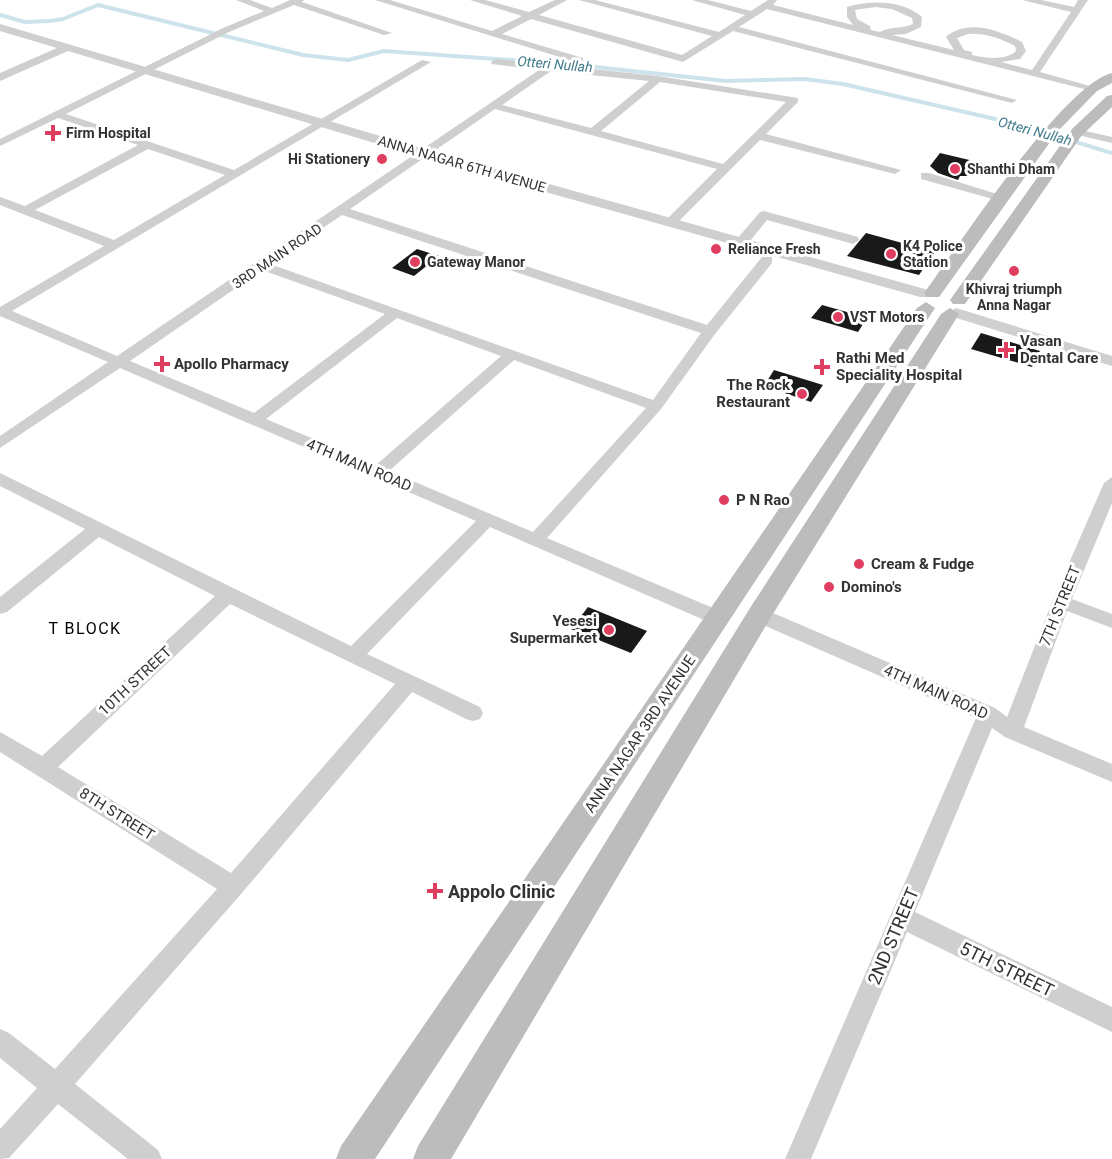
<svg xmlns="http://www.w3.org/2000/svg" width="1112" height="1159" font-family="Roboto,sans-serif">
<style>
.lines{fill:none;stroke-linecap:round;stroke-linejoin:round}
.stream{stroke:#cce3eb;stroke-width:4}
.building{fill:#191919}
.minor{fill:#cfcfcf;fill-rule:evenodd}
.tertiary{fill:#cfcfcf;fill-rule:evenodd}
.secondary{fill:#bcbcbc;fill-rule:evenodd}
.poi-dot{fill:#e03e60;stroke:#fff;stroke-width:2}
.labels{text-anchor:middle;dominant-baseline:central;stroke-width:6;stroke-linejoin:round;paint-order:stroke}
.far-water-label{font-size:14px;font-style:italic;fill:#407a8c;stroke:#fff}
.far-poi-label{font-size:14px;font-weight:bold;fill:#323232;stroke:#fff;text-anchor:start}
.far-street-label{font-size:14px;fill:#323232;stroke:#fff}
.poi-label{font-size:15px;font-weight:bold;fill:#323232;stroke:#fff;text-anchor:start}
.street-label{font-size:15px;fill:#323232;stroke:#fff}
.neighbourhood-label{font-size:16px;letter-spacing:1.5px;fill:#000;stroke:#fff}
.near-poi-label{font-size:18px;font-weight:bold;fill:#323232;stroke:#fff;text-anchor:start}
.near-street-label{font-size:18px;fill:#323232;stroke:#fff}
</style>
<rect width="100%" height="100%" fill="#fff"/>
<g class="lines">
<polyline class="stream" points="0,15 25,22 50,21 63,19 98,5 303,55 348,60 384,51 567,64 726,81 805,79 843,84 1017,124 1112,153"/>
</g>
<g class="building">
<polygon points="940,153 982,163 973,176 960,176 958,180 938,173 930,166"/>
<polygon points="866,233 935,252 919,275 847,256"/>
<polygon points="417,249 439,256 414,276 392,268"/>
<polygon points="822,305 847,312 867,318 858,332 811,318"/>
<polygon points="981,333 1040,351 1032,367 971,349"/>
<polygon points="774,370 823,385 811,402 764,386"/>
<polygon points="588,607 647,631 631,653 571,629"/>
</g>
<g class="lines">
<g class="minor">
<path d="M236 0H250L272 8 290 0H304L302 2 392 33 384 35 294 5 229 32 66 114 234 170 422 60 431 62 12 311 117 356 539 70 492 64 491 62 496 59 658 76 798 98V102L766 134 901 170 895 174 760 140 675 225H667V219L717 169 495 109 350 209 707 325 762 257H772V263L715 334 661 409 547 538 725 613 727 618 725 623H711L490 527 367 654 480 707 483 713 480 719 473 721 466 719 412 692 241 894 75 1084 158 1150 162 1159H128L58 1104 9 1158 0 1159V1129L37 1088 0 1058V1029L9 1033 55 1069 217 889 0 752V732L42 756 215 596 99 537 7 612 0 614V597L85 529 0 486V473L351 646 476 521 120 368 0 448V436L108 362 0 316V307L104 246 0 205V197L25 206 138 145 58 118 0 146V139L223 28 264 11ZM551 71 649 81 591 128 502 105ZM660 82 786 102 723 164 601 131ZM148 149 225 175 114 240 35 210ZM342 215 701 333 653 400 270 264ZM262 270 385 314 254 413 130 361ZM397 318 501 356 376 465 266 419ZM514 360 646 408 533 532 389 471ZM230 604 395 684 231 873 58 767Z"/>
<path d="M375 0H390L492 31 522 16 470 0H485L529 12 555 0H567L539 15 682 55 712 36 579 0H595L719 32 745 15 692 0H708L751 11 768 0H777L773 5 853 25 847 17V7C870 0 902 0 922 17L921 27 906 34 892 35 954 50 946 37C968 18 1000 31 1022 42L1026 51 1020 59 1001 62 1032 70 1071 12 1022 0H1041L1074 7 1078 0H1088L1040 72 1097 88 1092 91 767 9 739 27 1017 100 1012 103 733 31 683 62 531 19 502 34 583 58V62L579 63ZM875 7 892 9 912 18 913 24C903 29 889 26 880 32L871 30 870 26 857 19 855 10ZM968 34C985 33 999 38 1015 46L1016 51C1006 61 984 58 972 55V52L964 50 957 38Z"/>
<polygon points="1077,129 1112,137 1112,143 1073,134 1071,132"/>
<polygon points="921,173 929,173 1010,198 1000,201 921,179"/>
<polygon points="764,211 858,237 859,240 853,244 767,220 746,246 736,246 736,240 760,212"/>
<polygon points="1112,477 1112,503 1072,599 1112,614 1112,628 1067,611 1024,727 1112,764 1112,782 1005,737 992,728 915,912 1112,1007 1112,1032 907,932 811,1159 785,1159 976,718 752,620 750,615 752,610 766,610 995,708 1007,717 1052,602 1104,483"/>
</g>
<g class="tertiary">
<polygon points="0,24 431,151 932,291 934,294 932,297 920,297 421,157 68,51 0,81 0,73 57,48 0,31"/>
<polygon points="956,308 1112,356 1112,366 950,316 948,313"/>
</g>
<g class="secondary">
<path d="M1112 73V83L1097 91 1058 131 939 297H927L924 293 927 289C960 243 1063 85 1112 73Z"/>
<polygon points="1112,95 1112,107 1082,135 965,304 953,304 950,300 1072,129 1107,96"/>
<polygon points="926,302 935,308 375,1159 336,1159 341,1146 917,308"/>
<polygon points="950,308 959,314 768,622 451,1159 413,1159 418,1146 750,608 941,314"/>
</g>
</g>
<g class="poi-dot">
<path d="M50 124h6v6h6v6h-6v6h-6v-6h-6v-6h6z"/>
<circle cx="382" cy="159" r="6"/>
<circle cx="955" cy="169" r="6"/>
<circle cx="716" cy="249" r="6"/>
<circle cx="891" cy="254" r="6"/>
<circle cx="415" cy="262" r="6"/>
<circle cx="1014" cy="271" r="6"/>
<circle cx="838" cy="317" r="6"/>
<path d="M1003 341h6v6h6v6h-6v6h-6v-6h-6v-6h6z"/>
<path d="M159 355h6v6h6v6h-6v6h-6v-6h-6v-6h6z"/>
<path d="M819 358h6v6h6v6h-6v6h-6v-6h-6v-6h6z"/>
<circle cx="802" cy="394" r="6"/>
<circle cx="724" cy="500" r="6"/>
<circle cx="859" cy="564" r="6"/>
<circle cx="829" cy="587" r="6"/>
<circle cx="609" cy="630" r="6"/>
<path d="M432 882h6v6h6v6h-6v6h-6v-6h-6v-6h6z"/>
</g>
<g class="labels">
<g class="far-water-label">
<text transform="translate(555 64) rotate(5)">Otteri Nullah</text>
<text transform="translate(1035 131) rotate(15)">Otteri Nullah</text>
</g>
<g class="far-poi-label">
<text x="66" y="133">Firm Hospital</text>
<text x="370" y="159" text-anchor="end">Hi Stationery</text>
<text x="967" y="169">Shanthi Dham</text>
<text x="903" y="246">K4 Police<tspan x="903" dy="16">Station</tspan></text>
<text x="728" y="249">Reliance Fresh</text>
<text x="427" y="262">Gateway Manor</text>
<text x="1014" y="289" text-anchor="middle">Khivraj triumph<tspan x="1014" dy="16">Anna Nagar</tspan></text>
<text x="850" y="317">VST Motors</text>
</g>
<g class="far-street-label">
<text transform="translate(462 164) rotate(16)">ANNA NAGAR 6TH AVENUE</text>
<text transform="translate(277 256) rotate(-34)">3RD MAIN ROAD</text>
</g>
<g class="poi-label">
<text x="1020" y="341">Vasan<tspan x="1020" dy="17">Dental Care</tspan></text>
<text x="836" y="358">Rathi Med<tspan x="836" dy="17">Speciality Hospital</tspan></text>
<text x="174" y="364">Apollo Pharmacy</text>
<text x="790" y="385" text-anchor="end">The Rock<tspan x="790" dy="17">Restaurant</tspan></text>
<text x="736" y="500">P N Rao</text>
<text x="871" y="564">Cream &amp; Fudge</text>
<text x="841" y="587">Domino's</text>
<text x="597" y="621" text-anchor="end">Yesesi<tspan x="597" dy="17">Supermarket</tspan></text>
</g>
<g class="street-label">
<text transform="translate(359 465) rotate(23)">4TH MAIN ROAD</text>
<text transform="translate(1060 606) rotate(-68)">7TH STREET</text>
<text transform="translate(135 681) rotate(-43)">10TH STREET</text>
<text transform="translate(936 692) rotate(24)">4TH MAIN ROAD</text>
<text transform="translate(640 734) rotate(-56)">ANNA NAGAR 3RD AVENUE</text>
<text transform="translate(117 814) rotate(32)">8TH STREET</text>
</g>
<g class="neighbourhood-label">
<text x="85" y="628">T BLOCK</text>
</g>
<g class="near-poi-label">
<text x="448" y="891">Appolo Clinic</text>
</g>
<g class="near-street-label">
<text transform="translate(893 936) rotate(-67)">2ND STREET</text>
<text transform="translate(1007 969) rotate(26)">5TH STREET</text>
</g>
</g>
</svg>
